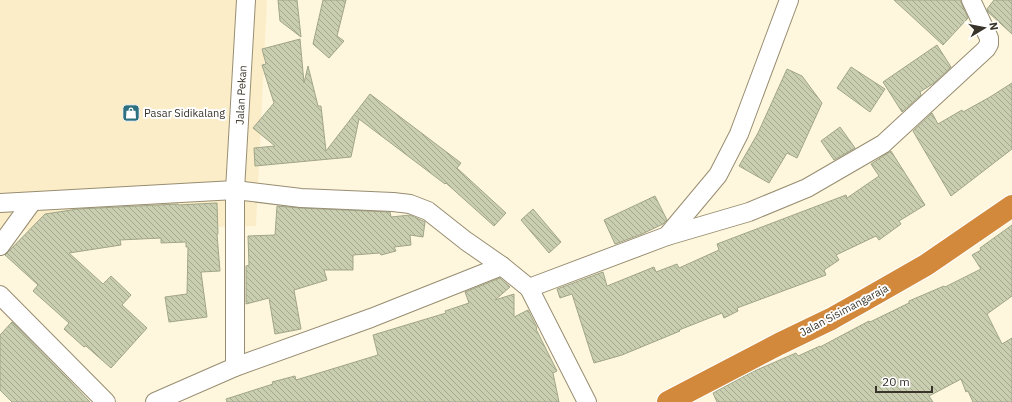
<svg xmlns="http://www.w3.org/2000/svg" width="1012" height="402" font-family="'IBM Plex Sans',sans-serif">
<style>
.built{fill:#fbedc8}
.building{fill:url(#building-back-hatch);stroke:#a1a689}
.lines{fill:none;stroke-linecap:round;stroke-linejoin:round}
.street-casing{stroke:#978d71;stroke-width:20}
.highway-casing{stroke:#fff;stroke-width:24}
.street{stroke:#fff;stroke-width:18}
.highway{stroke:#d3893c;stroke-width:22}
.labels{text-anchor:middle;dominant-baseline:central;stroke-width:4;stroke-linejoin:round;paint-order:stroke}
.street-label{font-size:11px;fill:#393429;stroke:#fff}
.poi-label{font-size:11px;fill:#393429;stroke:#fff;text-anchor:start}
</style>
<defs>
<pattern id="building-back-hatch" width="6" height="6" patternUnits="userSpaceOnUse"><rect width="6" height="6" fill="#c9ceb0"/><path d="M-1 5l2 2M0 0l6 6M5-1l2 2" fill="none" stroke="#a4a88f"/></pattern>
</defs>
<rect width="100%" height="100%" fill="#fff6de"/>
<polygon class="built" points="0,0 267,0 256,226 0,231"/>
<g class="building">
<polygon points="278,0 297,0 301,37 280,21"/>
<polygon points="323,0 346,0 337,36 344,41 329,58 313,44"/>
<polygon points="894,0 960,0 968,18 943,45"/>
<polygon points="994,0 1012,0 1012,34 988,12 987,9"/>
<polygon points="300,39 304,83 308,66 318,106 321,106 326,151 370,94 461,163 457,168 506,213 494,226 446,183 445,184 359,119 351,157 255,166 254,148 275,146 253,128 274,103 262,65 266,64 262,49"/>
<polygon points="937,45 951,67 934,83 920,92 921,95 902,112 883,82"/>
<polygon points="851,67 885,89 870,112 837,88"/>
<polygon points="787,69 802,76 822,103 797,158 787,153 769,183 739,166 758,133"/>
<polygon points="1012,83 1012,149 951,196 913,131 932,113 938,124 962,110 963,112 990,97"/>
<polygon points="840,127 855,148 834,160 821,141"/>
<polygon points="891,151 925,205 899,221 901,224 879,240 876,236 836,255 839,260 824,270 826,275 737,308 738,311 724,318 722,313 679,330 680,331 622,355 594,363 572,294 560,298 557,289 603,272 607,286 654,267 656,272 677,264 679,268 719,250 717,244 846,195 847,198 879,176 871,164"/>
<polygon points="655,196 667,220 663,224 642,234 615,244 604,220"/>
<polygon points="217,203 218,234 217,234 220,271 201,272 207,317 169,322 165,297 187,294 188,247 186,247 186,242 161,243 161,238 120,240 121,245 69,253 103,284 111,276 131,295 122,305 147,328 111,368 86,346 84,347 64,329 69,323 33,291 38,285 5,255 45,214 78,209 178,204 178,205"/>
<polygon points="277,206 300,208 390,212 391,217 410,215 425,222 423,237 410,235 411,245 394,247 396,251 381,255 380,253 353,255 353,270 324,270 327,280 294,290 301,329 275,334 269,298 246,304 246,266 249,265 248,236 275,235"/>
<polygon points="533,209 561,242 549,253 521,220"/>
<polygon points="1012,225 1012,296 987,314 1002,344 1012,338 1012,402 973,402 968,391 966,392 961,379 929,396 933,402 717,402 713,393 752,372 796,353 798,356 820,346 820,347 869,321 870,322 909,303 909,301 944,286 945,287 981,269 972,255 981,250 980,248"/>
<polygon points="500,278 510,287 495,300 514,294 514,317 528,310 537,328 536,329 557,371 553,373 559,402 227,402 226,399 273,384 272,382 295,376 296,380 378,355 373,335 446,313 445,311 469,303 465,292"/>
<polygon points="12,322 65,376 90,402 12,402 0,390 0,335"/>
</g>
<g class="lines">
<defs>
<g id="street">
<polyline points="0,203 235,190 301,198 393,202 410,204 428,211 466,241 502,266 529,288 587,402"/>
<polyline points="667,236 749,212 807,188 883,144 986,49 989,44 989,38 971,0"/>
<polyline points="0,246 32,202"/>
<polyline points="529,288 667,236 718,175 739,134 789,0"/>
<polyline points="0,295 106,402"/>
<polyline points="235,367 235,190 246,0"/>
<polyline points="155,402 235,367 371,318 502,266"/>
</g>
<polyline id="highway" points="668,402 779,344 831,319 870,297 926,265 1012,206"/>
</defs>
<use href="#street" class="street-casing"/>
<use href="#highway" class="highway-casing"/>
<use href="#street" class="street"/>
<use href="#highway" class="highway"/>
</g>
<defs>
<symbol id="shop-square" viewBox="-11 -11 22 22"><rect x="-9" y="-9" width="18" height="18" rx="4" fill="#2d7181" stroke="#fff"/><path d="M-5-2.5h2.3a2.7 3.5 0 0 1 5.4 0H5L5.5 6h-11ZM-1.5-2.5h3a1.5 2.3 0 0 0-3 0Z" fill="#fff"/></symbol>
</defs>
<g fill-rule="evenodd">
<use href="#shop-square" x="121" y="103" width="20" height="20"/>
</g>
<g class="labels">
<g class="street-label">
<text transform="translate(241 95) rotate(-87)">Jalan Pekan</text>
<text transform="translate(844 310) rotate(-28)">Jalan Sisimangaraja</text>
</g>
<g class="poi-label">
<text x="144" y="113">Pasar Sidikalang</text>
</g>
</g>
<g transform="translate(984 28) rotate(80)" stroke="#ffffff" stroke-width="3" paint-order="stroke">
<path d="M0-3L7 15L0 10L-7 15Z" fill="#393429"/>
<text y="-6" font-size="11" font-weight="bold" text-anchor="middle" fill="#393429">N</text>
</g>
<path d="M876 386v6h56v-6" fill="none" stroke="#393429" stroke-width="2"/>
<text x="882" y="386" font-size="12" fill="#393429" stroke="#ffffff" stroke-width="3" paint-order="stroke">20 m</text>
</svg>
